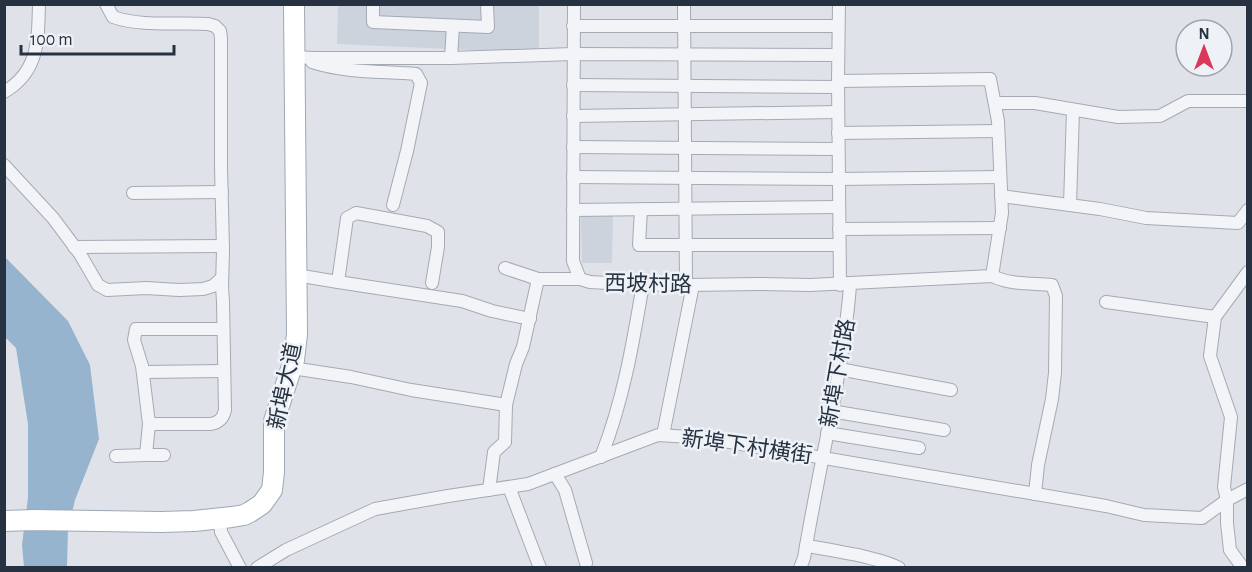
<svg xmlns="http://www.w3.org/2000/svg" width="1252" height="572" font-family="'Alegreya Sans','Noto Sans SC',sans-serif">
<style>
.built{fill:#ccd3dc}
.water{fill:#96b4cd}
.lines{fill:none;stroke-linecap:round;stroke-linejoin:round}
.minor-casing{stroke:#a4aab4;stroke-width:14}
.primary-casing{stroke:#9da8b6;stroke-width:22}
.minor{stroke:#f2f4f7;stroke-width:12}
.primary{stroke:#fff;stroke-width:20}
.labels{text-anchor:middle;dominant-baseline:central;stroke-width:5;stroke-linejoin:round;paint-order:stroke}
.street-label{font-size:22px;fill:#263242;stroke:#eef2f7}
</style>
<rect width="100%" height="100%" fill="#dfe3e9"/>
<g class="built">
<polygon points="338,5 539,5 539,53 337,44"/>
<polygon points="613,215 612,263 582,263 581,216"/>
</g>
<polygon class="water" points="4,256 68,321 90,365 99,439 75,500 68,529 67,567 24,567 22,545 28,497 28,424 16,348 5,337"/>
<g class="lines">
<defs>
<g id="minor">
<path d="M106 4 113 17C142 27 177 22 208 24L215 26 220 31 221 38V167L223 250 222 287 223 301 225 410C223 418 220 422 211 424H149"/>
<polyline points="373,4 373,22 488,27 487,4"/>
<polyline points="574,4 573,261 580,279 590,282 625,284 686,285 759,284 810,285 992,276"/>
<polyline points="684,4 686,285"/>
<polyline points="839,4 838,81 840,285"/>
<polyline points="573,26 838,26"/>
<polyline points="294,57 314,58 451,58 573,54 838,55"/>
<polyline points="451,58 453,26"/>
<path d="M312 62C346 73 381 71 416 74L421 83 407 151 393 205"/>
<polyline points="838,81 990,79 998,121 1002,213 992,276"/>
<polyline points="573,85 838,87"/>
<path d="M4 92C39 72 38 40 39 4"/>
<polyline points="995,103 1035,103 1118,117 1160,116 1188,101 1248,101"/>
<polyline points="573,116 838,112"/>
<polyline points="838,133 998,131"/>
<polyline points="573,147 838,149"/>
<polyline points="4,165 53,218 80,254 98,285 107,290 146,288 179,290 203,289 213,286 222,278"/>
<polyline points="573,177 839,179 1000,177"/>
<polyline points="133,193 222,192"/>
<polyline points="1001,196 1100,209 1146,218 1238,223 1248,210"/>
<polyline points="1070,205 1073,110"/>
<polyline points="641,209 639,245 839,245"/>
<polyline points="573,210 839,207"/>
<polyline points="839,229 1000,228"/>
<polyline points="74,247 223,246"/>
<polyline points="505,268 538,279"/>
<polyline points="296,275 338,282 347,218 356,213 427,226 438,232 438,247 432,283"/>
<path d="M992 276C1011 285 1032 283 1052 285L1056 296 1055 373 1052 399 1038 465 1035 494"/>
<polyline points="338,282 462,301 492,311 530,319"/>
<polyline points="1106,302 1215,317"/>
<polyline points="292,368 351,377 411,390 456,397 506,405"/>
<polyline points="839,369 951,390"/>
<polyline points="143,372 224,371"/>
<polyline points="831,411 944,430"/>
<polyline points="827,433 919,448"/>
<polyline points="663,435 693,285"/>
<polyline points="146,455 164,455"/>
<polyline points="116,456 146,455 149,424 142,366 134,340 136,329 223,329"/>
<path d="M601 457C623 402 633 343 643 284"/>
<polyline points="555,474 565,490 586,563"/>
<polyline points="509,487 540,568"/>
<polyline points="489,490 494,452 505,442 506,405 516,364 523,347 538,279 580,279"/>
<polyline points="220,518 221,532 240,568"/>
<path d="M806 546C823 548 840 552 858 555 872 559 887 561 899 568"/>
<polyline points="257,568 286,550 375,509 448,496 528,484 658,435 706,438 1106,506 1144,515 1202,518 1227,500 1248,489"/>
<path d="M800 568 804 558C813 503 825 448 835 394 841 357 848 321 850 284"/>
<polyline points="1243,568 1230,550 1227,523 1227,500 1224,487 1231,417 1210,356 1215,317 1248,272"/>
</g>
<polyline id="primary" points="4,521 34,520 161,522 194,521 232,517 244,515 250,512 262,504 272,490 274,472 274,421 294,360 297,334 294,4"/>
</defs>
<use href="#minor" class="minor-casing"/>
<use href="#primary" class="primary-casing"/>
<use href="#minor" class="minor"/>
<use href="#primary" class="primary"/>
</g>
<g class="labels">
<g class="street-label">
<text transform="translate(648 284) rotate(1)">西坡村路</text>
<text transform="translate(838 373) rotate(-80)">新埠下村路</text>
<text transform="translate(285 386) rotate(-78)">新埠大道</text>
<text transform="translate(747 447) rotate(8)">新埠下村横街</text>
</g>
</g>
<rect width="1252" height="572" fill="none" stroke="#263242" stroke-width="12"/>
<g transform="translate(1204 48)"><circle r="28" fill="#eef2f7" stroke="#9ea5af" stroke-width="1.5"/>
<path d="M0-4.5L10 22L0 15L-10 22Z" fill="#da385a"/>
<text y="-9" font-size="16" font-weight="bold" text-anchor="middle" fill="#263242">N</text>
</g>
<path d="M21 45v9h153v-9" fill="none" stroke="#263242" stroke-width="3"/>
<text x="30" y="45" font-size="18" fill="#263242" stroke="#eef2f7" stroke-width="4.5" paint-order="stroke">100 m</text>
</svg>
